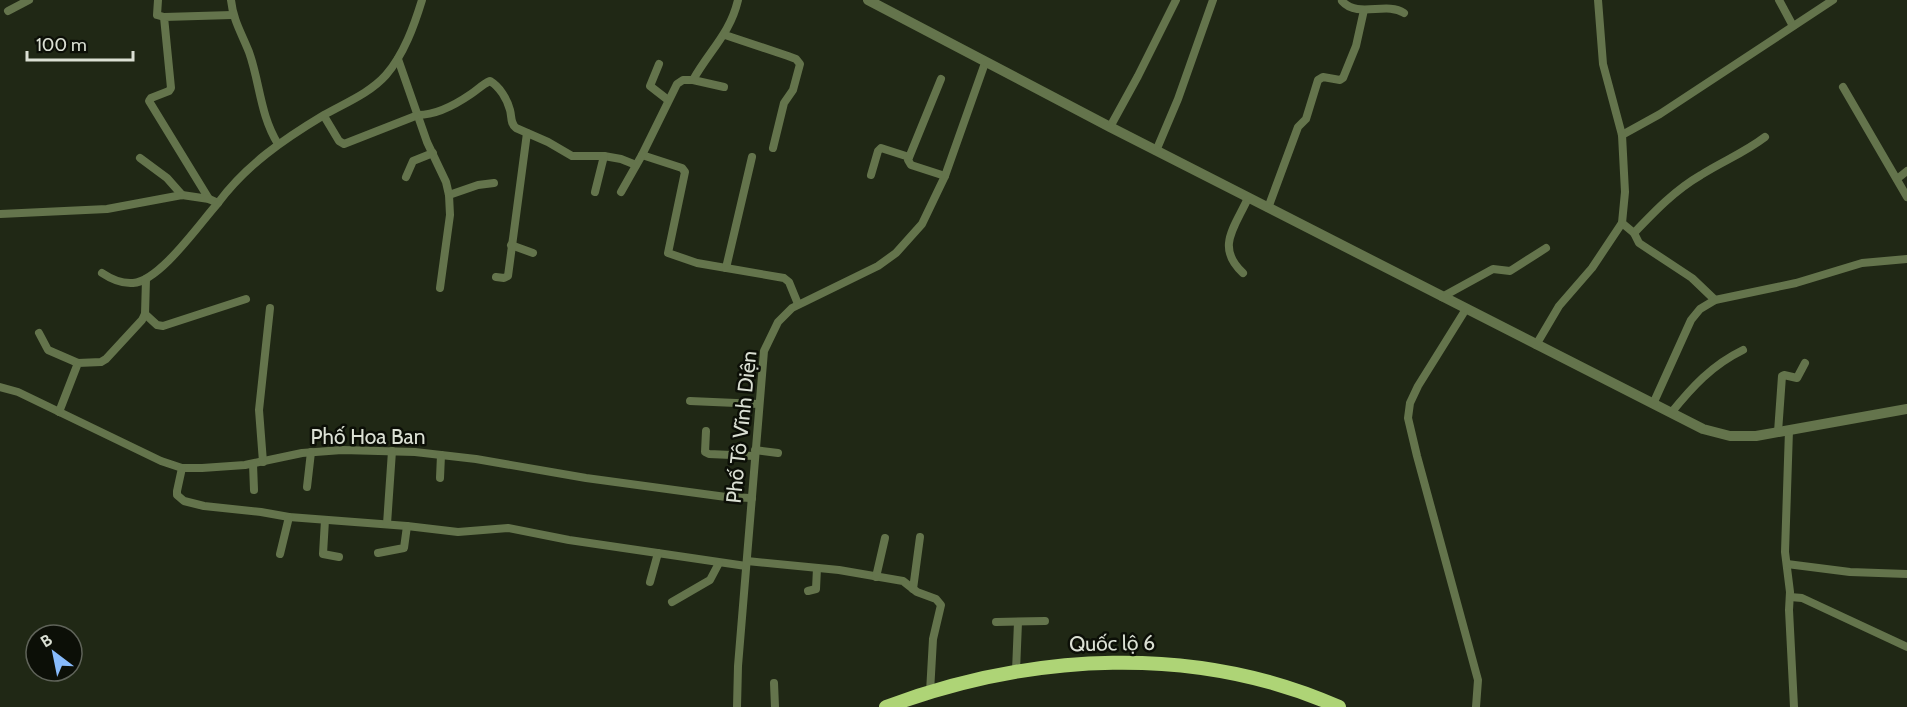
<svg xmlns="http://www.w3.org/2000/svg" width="1907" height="707" font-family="Cabin,sans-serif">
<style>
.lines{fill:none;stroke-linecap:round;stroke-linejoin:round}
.minor{stroke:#64744c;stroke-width:8}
.tertiary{stroke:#64744c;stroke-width:10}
.trunk{stroke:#aed476;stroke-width:14}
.labels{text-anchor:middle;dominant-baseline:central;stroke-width:5;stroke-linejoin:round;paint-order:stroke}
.street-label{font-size:21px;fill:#dbe0d4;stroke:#0c0f07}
</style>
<rect width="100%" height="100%" fill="#202815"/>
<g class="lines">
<g class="minor">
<polyline points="158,0 157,15 164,17"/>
<path d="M231 0C233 20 242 34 249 52 260 83 260 115 278 144"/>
<path d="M738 0C730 34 709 51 693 80H683L677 84 642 155 682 168 685 172 668 253 697 263 784 278 789 282 798 304"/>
<polyline points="1779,0 1793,26"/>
<path d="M1342 1C1358 19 1386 1 1404 13"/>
<polyline points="8,11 29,0"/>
<polyline points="725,35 788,56 796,59 800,64 793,90 784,103 773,148"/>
<polyline points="398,59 427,142 446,182 449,195 450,215 440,288"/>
<polyline points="659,64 650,86 668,100"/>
<polyline points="941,79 908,160 911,165 945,176"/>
<polyline points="693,80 724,87"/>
<polyline points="1843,87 1907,197"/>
<path d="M324 116 339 141 344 144 418 115C437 115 455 105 471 94 477 90 483 84 490 81 500 87 507 99 510 110 512 117 510 123 516 128L548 142 572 156H604L621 159 636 165"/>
<polyline points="1110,127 1138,76 1176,0"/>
<polyline points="1622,135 1660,114 1833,0"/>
<polyline points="1156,151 1178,99 1213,0"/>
<polyline points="140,158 167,178 182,195"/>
<polyline points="871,175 878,151 881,148 909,157"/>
<polyline points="406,177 413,161 433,153"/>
<polyline points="1897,179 1907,171"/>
<polyline points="595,192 604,156"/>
<polyline points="621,192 642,155"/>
<polyline points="449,195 478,185 494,183"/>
<polyline points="209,199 149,101 151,98 169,91 171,88 164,17 232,15"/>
<polyline points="1268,208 1298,127 1306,119 1318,80 1323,77 1340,80 1343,78 1356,46 1364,10"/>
<path d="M0 214 107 209 182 195 209 199 218 203C246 165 284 139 324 115 345 103 370 93 386 75 404 54 414 26 422 0"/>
<polyline points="1622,223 1634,233 1639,243 1692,278 1715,300"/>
<path d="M1634 233C1655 211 1675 190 1701 175 1723 161 1744 153 1765 137"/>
<polyline points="511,245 533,253"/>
<polyline points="726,268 752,157"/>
<path d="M102 273C111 279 121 284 133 283 160 281 200 223 218 203"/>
<path d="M1243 273C1215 247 1235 227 1248 198"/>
<polyline points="496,277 504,278 508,276 527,133"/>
<polyline points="1442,297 1493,269 1510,271 1546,248"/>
<polyline points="1466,309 1418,386 1410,403 1408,418 1417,456 1478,680 1476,707"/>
<polyline points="145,314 157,325 163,326 246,299"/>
<polyline points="39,333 48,350 78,363"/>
<polyline points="1536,345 1559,306 1592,268 1622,223 1625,192 1622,135 1603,64 1598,0"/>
<polyline points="0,387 18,392 161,461 182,468 202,468 245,465 302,453 342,450 415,452 476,459 586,478 726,497 752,498"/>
<polyline points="690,401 759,404"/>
<polyline points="1653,404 1691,320 1700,309 1715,300 1796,283 1862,263 1907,259"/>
<polyline points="59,412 78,363 101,362 106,359 142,320 145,314 146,279"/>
<path d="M1671 413C1692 387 1712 365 1743 350"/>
<polyline points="1789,430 1785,552 1790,592 1789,610 1794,707"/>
<polyline points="706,431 705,452 709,454 754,456"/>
<polyline points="1778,432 1782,376 1784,375 1797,378 1805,363"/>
<polyline points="755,450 778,453"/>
<polyline points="263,462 259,410 270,308"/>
<polyline points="253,464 254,490"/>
<polyline points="182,468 177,491 177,495 184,501 204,506 261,512 289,517 407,526 458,532 508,528 569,540 746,566"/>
<polyline points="440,478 441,455"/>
<polyline points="307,487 311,452"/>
<polyline points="325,520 323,554 339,557"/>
<polyline points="387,524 392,451"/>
<polyline points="378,553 404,548 407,526"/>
<polyline points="280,554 289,517"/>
<polyline points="747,561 839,570 903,581 917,592 936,599 941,605 933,639 930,692"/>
<polyline points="1787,564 1850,572 1907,574"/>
<polyline points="876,577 885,538"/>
<polyline points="650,582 658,553"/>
<polyline points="913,589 920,537"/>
<polyline points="808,591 816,589 817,568"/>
<polyline points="1790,597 1802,598 1907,647"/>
<polyline points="672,602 710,580 719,563"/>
<polyline points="996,622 1045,621"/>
<polyline points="1016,671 1018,622"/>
<polyline points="774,683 775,707"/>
<polyline points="737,707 738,666 764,351 778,322 792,308 878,266 896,253 922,224 945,176 985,63"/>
</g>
<polyline class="tertiary" points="868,0 1110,127 1703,429 1730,436 1756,436 1907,409"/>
<path class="trunk" d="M886 707C1031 653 1195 643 1339 707"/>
</g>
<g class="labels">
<g class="street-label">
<text transform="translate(741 427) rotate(-84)">Phố Tô Vĩnh Diện</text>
<text x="368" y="436">Phố Hoa Ban</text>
<text transform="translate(1112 643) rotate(-1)">Quốc lộ 6</text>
</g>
</g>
<g transform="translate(54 653) rotate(328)"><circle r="28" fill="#0c0f07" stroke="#5f6359" stroke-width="1.5"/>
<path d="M0-4.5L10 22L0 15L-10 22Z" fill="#88bbfc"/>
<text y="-9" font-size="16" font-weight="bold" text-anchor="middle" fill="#dbe0d4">B</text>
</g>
<path d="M27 51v9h106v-9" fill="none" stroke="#dbe0d4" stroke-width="3"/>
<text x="36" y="51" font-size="18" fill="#dbe0d4" stroke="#0c0f07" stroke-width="4.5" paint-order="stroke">100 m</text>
</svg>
